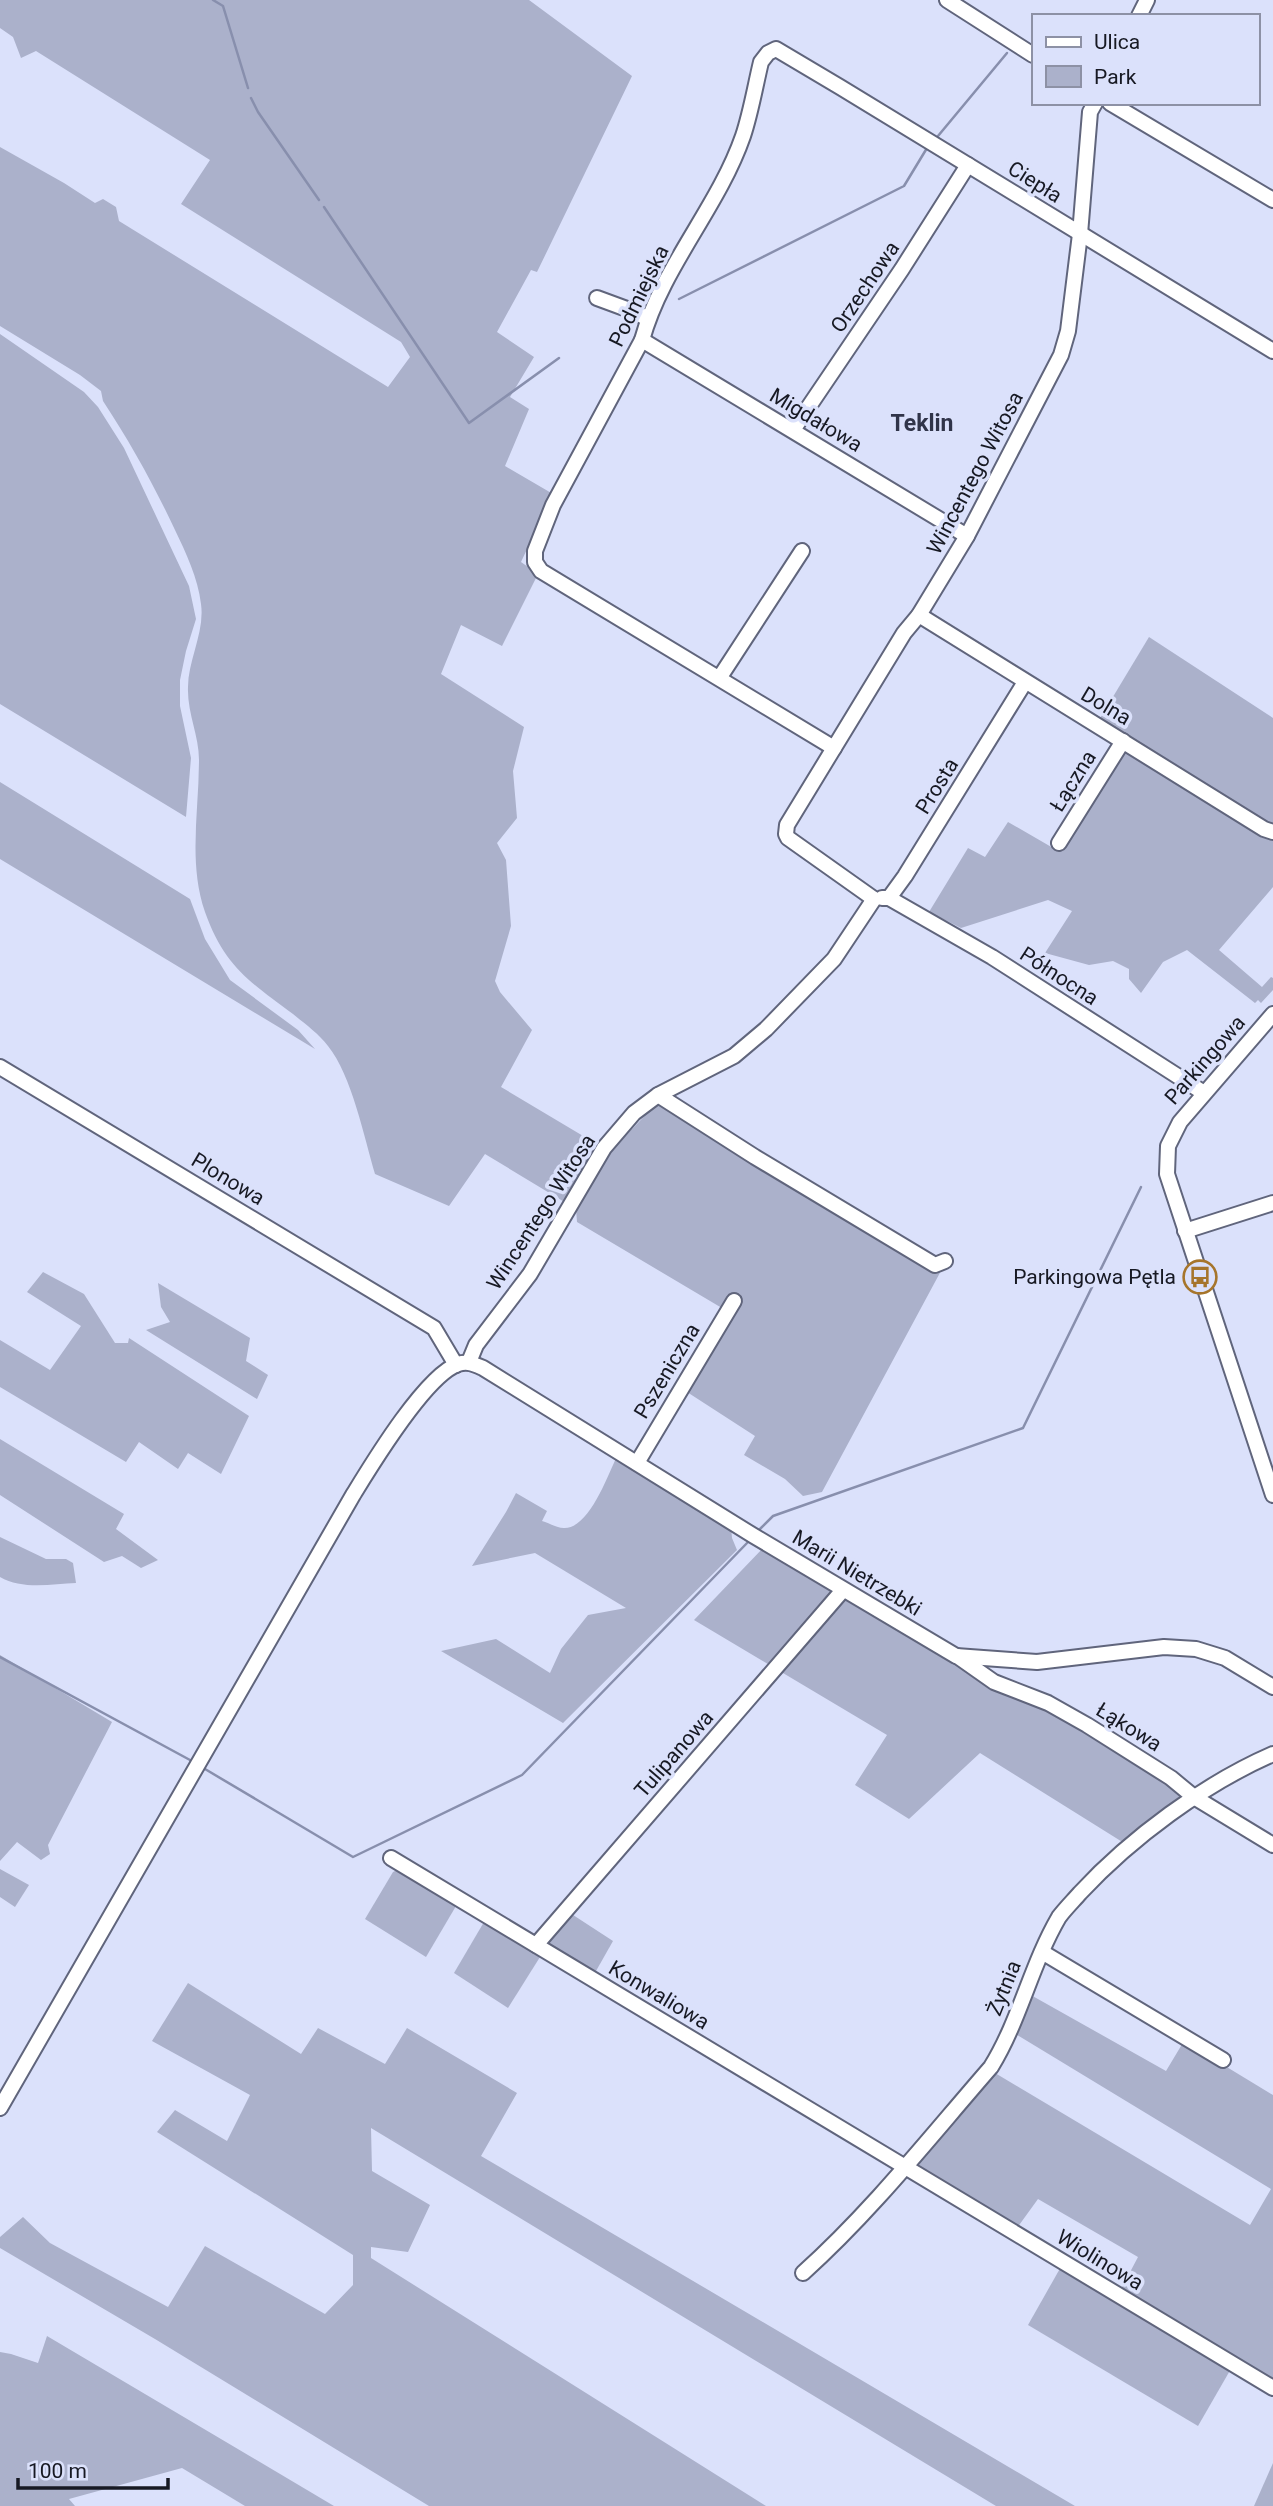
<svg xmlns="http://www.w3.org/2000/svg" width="1273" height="2506" font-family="Roboto,sans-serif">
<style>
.green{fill:#abb1cb}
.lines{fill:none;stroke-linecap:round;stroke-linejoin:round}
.stream{stroke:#888fad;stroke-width:2.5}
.minor-casing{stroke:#60657c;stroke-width:18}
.minor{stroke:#fff;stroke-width:14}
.labels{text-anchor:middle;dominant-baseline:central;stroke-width:7;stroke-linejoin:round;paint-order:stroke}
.street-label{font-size:21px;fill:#171923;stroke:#dbe1fb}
.poi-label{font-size:21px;fill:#171923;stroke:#dbe1fb;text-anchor:end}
.neighbourhood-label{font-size:23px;font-weight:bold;fill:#303449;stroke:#dbe1fb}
</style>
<rect width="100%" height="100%" fill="#dbe1fb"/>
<g class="green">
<path d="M0 0H529L632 76 537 272 531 270 497 332 534 357 510 397 529 409 505 466 553 494 521 562 538 574 502 646 461 625 441 674 524 727 513 771 517 818 497 843 506 860 511 926 495 981 500 992 532 1030 501 1087 610 1152 659 1101 942 1269 822 1492 803 1496 785 1479 744 1455 755 1436 687 1392 732 1314 577 1222 576 1209 485 1154 449 1206 375 1174C364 1137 352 1076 328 1046 318 1033 305 1024 293 1014 250 982 224 966 205 912 188 863 199 811 199 760 199 735 187 713 188 687 188 660 205 632 201 604 198 578 186 553 175 530 154 485 130 442 103 401L101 391 80 375 0 326V147L64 183 95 203 103 199 116 207 119 221 388 387 410 357 401 342 181 204 210 160 36 51 21 58 13 37 0 28Z"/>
<polygon points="0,334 84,392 98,407 124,448 189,586 196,619 186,651 180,680 180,706 191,758 186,817 0,704"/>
<polygon points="1149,637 1273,718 1273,828 1099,720"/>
<polygon points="1130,751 1273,840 1273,887 1219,950 1262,987 1271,977 1273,978 1273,990 1261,1003 1258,1000 1255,1003 1187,950 1163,962 1141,993 1129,979 1129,969 1113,961 1089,965 1045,953 1072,911 1048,900 961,928 929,912 968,848 985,857 1008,822 1060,852 1119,755"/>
<polygon points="0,782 190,899 205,939 230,980 298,1030 315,1049 0,859"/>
<polygon points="43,1272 84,1294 115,1343 128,1343 129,1338 249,1416 221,1474 188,1453 178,1469 139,1442 126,1462 0,1387 0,1340 50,1370 81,1326 27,1292"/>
<polygon points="158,1283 250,1338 246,1361 268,1375 257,1399 146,1330 170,1322 161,1307"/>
<polygon points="0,1439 124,1514 116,1529 158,1560 141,1568 122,1556 104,1562 0,1495"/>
<path d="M617 1456 731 1527 732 1538 737 1550 563 1723 441 1651 496 1639 550 1673 561 1649 588 1615 626 1608 535 1553 472 1566 506 1512 516 1493 547 1511 542 1521C549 1523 557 1528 564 1528 589 1529 608 1475 617 1456Z"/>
<path d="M0 1537 46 1559H66L73 1563 76 1583C52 1584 22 1590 0 1577Z"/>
<polygon points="764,1547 1048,1707 1175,1786 1180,1795 1175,1803 1124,1843 980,1753 909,1819 855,1785 887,1735 694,1620"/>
<polygon points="0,1655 112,1722 48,1845 50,1854 41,1860 17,1842 0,1861"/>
<polygon points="0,1869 29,1885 15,1907 0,1897"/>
<polygon points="397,1870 456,1906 426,1957 365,1919 393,1872"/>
<polygon points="570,1913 613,1941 596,1971 592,1973 550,1948 547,1942"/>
<polygon points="484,1922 540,1957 508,2008 454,1973"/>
<polygon points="188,1983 301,2054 318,2028 385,2064 407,2028 517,2093 481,2156 1075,2506 996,2506 371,2128 372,2171 430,2205 408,2252 371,2247 371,2258 766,2506 429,2506 155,2339 0,2248 0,2237 23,2217 50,2243 168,2307 205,2246 325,2314 353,2285 353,2255 157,2132 175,2110 227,2141 250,2095 152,2041"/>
<polygon points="1029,1994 1166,2071 1184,2041 1273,2095 1273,2384 1119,2293 1138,2257 1038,2199 1017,2228 925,2172 917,2164 995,2073 1250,2225 1271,2189 1014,2033"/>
<polygon points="1062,2265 1232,2367 1198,2426 1028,2325"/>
<polygon points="47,2336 334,2506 245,2506 182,2468 69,2499 75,2506 0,2506 0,2352 11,2354 38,2363"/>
<polygon points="1273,2463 1273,2506 1254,2506"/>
</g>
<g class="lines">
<g class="stream">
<polyline points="213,0 223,6 248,88"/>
<polyline points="251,98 258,112 319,200"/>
<polyline points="938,136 1007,53"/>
<polyline points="324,207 469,423 559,358"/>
<polyline points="679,299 904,186 927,148"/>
<polyline points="758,1531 773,1516 1023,1428 1141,1187"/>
<polyline points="0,1657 190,1760"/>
<polyline points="205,1769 353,1857 522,1775 749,1541"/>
</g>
<defs>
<g id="minor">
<polyline points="947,0 1033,55"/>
<polyline points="1139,16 1147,0"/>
<polyline points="1110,103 1273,200"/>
<polyline points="597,298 635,312 648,319"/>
<polyline points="642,340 967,536"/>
<polyline points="793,430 902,269 968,165"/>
<polyline points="919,615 1264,829 1273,832"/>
<polyline points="720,677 802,551"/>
<path d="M834 748 541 571 535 562V551L553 505 642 340C662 267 718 208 743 136 751 112 755 87 761 62L768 53 776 49 840 87 1273 351"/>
<polyline points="1059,843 1123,741"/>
<polyline points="882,898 889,898 905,876 1025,682"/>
<polyline points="889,898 992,957 1204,1093"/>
<polyline points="874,899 788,838 786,834 787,825 904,633 919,615 967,536 1061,355 1068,331 1080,234 1090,112 1095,103"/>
<polyline points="1273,1014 1180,1122 1168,1146 1167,1174 1273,1495"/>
<polyline points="0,1067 434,1328 456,1365"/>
<polyline points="658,1095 755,1157 935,1265 945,1261"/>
<polyline points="1185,1231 1273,1203"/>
<polyline points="469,1362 476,1345 530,1274 604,1148 634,1113 658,1095 734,1056 766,1029 834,959 874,899"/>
<polyline points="637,1463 734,1301"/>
<polyline points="957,1656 994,1682 1048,1703 1087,1725 1171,1778 1194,1797 1273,1845"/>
<polyline points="391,1858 1273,2388"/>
<polyline points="536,1945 843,1590"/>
<polyline points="1042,1952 1223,2060"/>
<path d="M0 2108 353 1495C372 1464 425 1376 458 1364 468 1361 474 1364 483 1368L754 1536 956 1656 1037 1662 1164 1647 1196 1649 1225 1658 1273 1687"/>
<path d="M803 2273C872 2211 930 2137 991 2067 1020 2020 1031 1965 1059 1917 1065 1909 1073 1901 1080 1893 1131 1838 1204 1784 1273 1754"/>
</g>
</defs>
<use href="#minor" class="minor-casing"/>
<use href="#minor" class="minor"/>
</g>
<defs>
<symbol id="bus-ring" viewBox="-11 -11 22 22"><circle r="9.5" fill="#dbe1fb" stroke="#a6752b" stroke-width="1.5"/><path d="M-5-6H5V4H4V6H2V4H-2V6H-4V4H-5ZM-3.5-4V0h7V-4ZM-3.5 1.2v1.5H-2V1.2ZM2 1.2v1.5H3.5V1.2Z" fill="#a6752b"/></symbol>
</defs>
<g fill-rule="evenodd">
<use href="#bus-ring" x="1181" y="1258" width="38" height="38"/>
</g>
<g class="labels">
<g class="street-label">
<text transform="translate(1035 182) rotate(32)">Ciepła</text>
<text transform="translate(865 287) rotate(-56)">Orzechowa</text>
<text transform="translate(639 296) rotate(-64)">Podmiejska</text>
<text transform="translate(816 420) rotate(31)">Migdałowa</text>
<text transform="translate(975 473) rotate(-62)">Wincentego Witosa</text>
<text transform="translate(1106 706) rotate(31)">Dolna</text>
<text transform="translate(1073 781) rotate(-58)">Łączna</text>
<text transform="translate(937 786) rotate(-58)">Prosta</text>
<text transform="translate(1059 976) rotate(33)">Północna</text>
<text transform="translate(1205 1060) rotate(-49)">Parkingowa</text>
<text transform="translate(228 1179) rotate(31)">Plonowa</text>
<text transform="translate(541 1212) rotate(-57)">Wincentego Witosa</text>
<text transform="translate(667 1371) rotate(-59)">Pszeniczna</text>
<text transform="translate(857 1573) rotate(31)">Marii Nietrzebki</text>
<text transform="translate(1129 1727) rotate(32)">Łąkowa</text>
<text transform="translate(674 1754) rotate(-49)">Tulipanowa</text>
<text transform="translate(1004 1988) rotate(-68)">Żytnia</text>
<text transform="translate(659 1995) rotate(31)">Konwaliowa</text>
<text transform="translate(1100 2260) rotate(31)">Wiolinowa</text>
</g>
<g class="poi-label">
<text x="1176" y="1277">Parkingowa Pętla</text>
</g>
<g class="neighbourhood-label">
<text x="922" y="423">Teklin</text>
</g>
</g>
<rect x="1032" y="14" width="228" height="91" fill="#dbe1fb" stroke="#8d91a5" stroke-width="2"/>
<rect x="1046" y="37" width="35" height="10" fill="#ffffff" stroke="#8d91a5" stroke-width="2"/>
<text x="1094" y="49" font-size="21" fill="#171923">Ulica</text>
<rect x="1046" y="66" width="35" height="21" fill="#abb1cb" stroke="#8d91a5" stroke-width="2"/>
<text x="1094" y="84" font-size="21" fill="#171923">Park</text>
<path d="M18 2478v10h150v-10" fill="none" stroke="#171923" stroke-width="3.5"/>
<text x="28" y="2478" font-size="21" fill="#171923" stroke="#dbe1fb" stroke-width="5" paint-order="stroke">100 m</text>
</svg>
